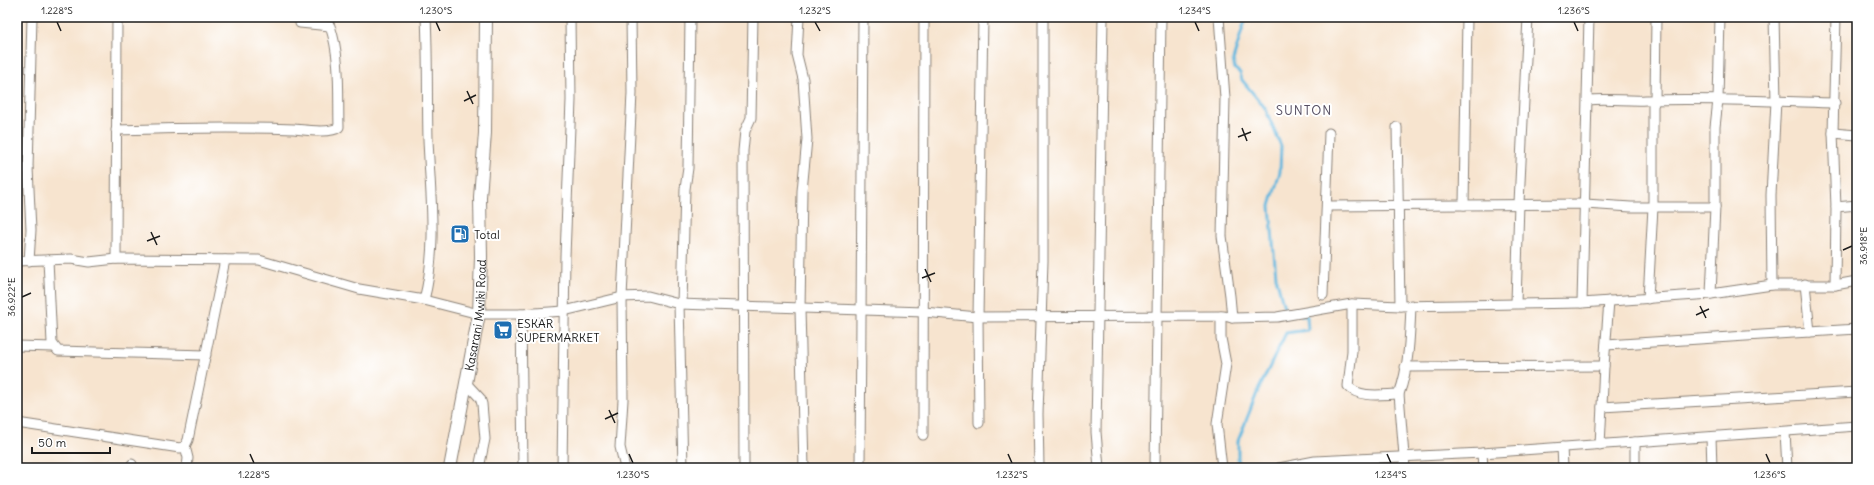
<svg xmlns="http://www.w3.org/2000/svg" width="1874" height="485" font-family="Delius,sans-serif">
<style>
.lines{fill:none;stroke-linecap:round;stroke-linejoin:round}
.stream{stroke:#62b7de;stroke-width:3}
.street-casing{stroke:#8a8076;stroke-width:11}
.secondary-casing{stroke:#8a8076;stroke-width:14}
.street{stroke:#fff;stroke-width:9}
.secondary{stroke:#fff;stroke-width:12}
.ticks{fill:none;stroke:#1c1c1c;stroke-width:1.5}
.labels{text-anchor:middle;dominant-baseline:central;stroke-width:4;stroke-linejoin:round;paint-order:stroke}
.poi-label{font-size:12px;fill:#1c1c1c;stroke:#fff;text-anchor:start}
.street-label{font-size:12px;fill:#1c1c1c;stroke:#fff}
.neighbourhood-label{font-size:13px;letter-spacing:1px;fill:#564f62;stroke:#fff}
.neatline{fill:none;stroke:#1c1c1c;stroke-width:1.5}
.ticks-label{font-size:10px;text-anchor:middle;fill:#1c1c1c}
</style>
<rect width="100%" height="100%" fill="#fff"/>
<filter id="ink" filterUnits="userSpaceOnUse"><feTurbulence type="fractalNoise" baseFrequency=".025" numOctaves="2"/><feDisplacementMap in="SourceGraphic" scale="8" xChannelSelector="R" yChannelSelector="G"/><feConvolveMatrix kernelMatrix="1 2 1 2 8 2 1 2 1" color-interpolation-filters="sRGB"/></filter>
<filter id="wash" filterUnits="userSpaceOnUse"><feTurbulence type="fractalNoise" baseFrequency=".012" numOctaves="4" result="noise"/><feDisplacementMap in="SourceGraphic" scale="16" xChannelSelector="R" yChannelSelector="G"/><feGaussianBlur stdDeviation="0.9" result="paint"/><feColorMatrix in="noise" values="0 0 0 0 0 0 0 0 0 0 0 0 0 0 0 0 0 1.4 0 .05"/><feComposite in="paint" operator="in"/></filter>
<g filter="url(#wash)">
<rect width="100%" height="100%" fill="#f7e4cf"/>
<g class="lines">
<g class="stream">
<polyline points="1246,17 1233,60 1235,69 1240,73 1242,80 1265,108 1281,146 1280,172 1270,206 1276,277 1286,315"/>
<polyline points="1240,468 1238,459 1238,441 1257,393 1286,333 1308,330 1307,316 1302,316"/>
</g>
</g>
</g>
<g filter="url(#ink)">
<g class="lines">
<defs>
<g id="street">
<polyline points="799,17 797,55 803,79 807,139 802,191 800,309 804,468"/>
<polyline points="1219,17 1225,98 1222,236 1230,296 1232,318"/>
<path d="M1588 100C1608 98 1627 101 1646 100 1709 98 1772 101 1835 103"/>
<polyline points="1397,127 1400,306"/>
<path d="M116 130C175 128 234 127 294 129 305 130 331 134 339 127 338 94 341 58 330 26L300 23V17"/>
<polyline points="1833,133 1857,135"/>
<polyline points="17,168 28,168"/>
<polyline points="1464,205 1467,17"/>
<polyline points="1327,206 1585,204 1631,207 1715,207"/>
<polyline points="1836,207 1857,205"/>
<polyline points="116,259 117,17"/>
<polyline points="48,260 52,343 58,351 206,355"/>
<polyline points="17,261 71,259 89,262 116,259 259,260 359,289 424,300 479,314 521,314 564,311 622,297 648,296 679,304 924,312 978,317 1224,316 1232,318 1277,317 1352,304 1400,306 1582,303 1711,294 1772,285 1835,285 1857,281"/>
<polyline points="29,261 31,230 28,168 32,17"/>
<polyline points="1805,284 1810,332 1857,329"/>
<polyline points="1772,285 1771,195 1776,101 1774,17"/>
<polyline points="1835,285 1836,207 1833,133 1836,17"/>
<polyline points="1711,294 1715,207 1715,127 1718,100 1720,17"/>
<polyline points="1323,295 1329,133"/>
<polyline points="1648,299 1653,207 1653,106 1655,100 1656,17"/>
<path d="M424 300C438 246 430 193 428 139 427 98 428 58 426 17"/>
<polyline points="1516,303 1519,203 1528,17"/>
<polyline points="1582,303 1589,17"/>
<polyline points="679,304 683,468"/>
<polyline points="682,304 685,189 688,168 690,17"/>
<path d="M1352 304V351L1348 386C1359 399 1384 394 1399 394"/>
<polyline points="521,314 523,468"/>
<polyline points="1221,316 1221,338 1226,364 1217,424 1222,468"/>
<polyline points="1606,345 1810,332"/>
<polyline points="17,346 54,347"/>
<polyline points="1405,367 1604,366"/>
<polyline points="466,383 480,398 482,404 485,439 479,468"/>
<polyline points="1602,407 1857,392"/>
<polyline points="17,423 180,448 185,446 188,440 225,260"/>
<polyline points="979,423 978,317 983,17"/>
<polyline points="1785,432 1787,468"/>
<polyline points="923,435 924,17"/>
<polyline points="1711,437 1712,468"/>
<polyline points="1635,442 1635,468"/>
<polyline points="1600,445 1604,366 1609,301"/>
<polyline points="185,446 188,458 187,468"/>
<polyline points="1562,447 1563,468"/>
<polyline points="1482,453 1483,468"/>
<polyline points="131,468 132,464"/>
<polyline points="562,468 565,256 571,100 570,17"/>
<polyline points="625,468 620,447 623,400 622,297 632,93 631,17"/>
<polyline points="744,468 743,151 745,131 751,118 753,17"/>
<polyline points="860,468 863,17"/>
<polyline points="1039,468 1038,414 1043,261 1043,17"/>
<polyline points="1099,468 1096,432 1103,17"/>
<polyline points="1155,468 1161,17"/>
<polyline points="1279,468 1315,461 1482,453 1857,426"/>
<path d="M1405 468 1399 394C1409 368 1410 333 1411 305"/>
</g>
<g id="secondary">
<path id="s1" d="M450 468 479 314 481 257 480 197 485 133 486 17"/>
</g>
</defs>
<use href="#street" class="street-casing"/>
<use href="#secondary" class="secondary-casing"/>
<use href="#street" class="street"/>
<use href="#secondary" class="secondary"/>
</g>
</g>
<path class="ticks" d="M57 22 61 31M436 22 440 31M815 22 820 31M1195 22 1199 31M1574 22 1578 31M467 91 473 104M464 101 476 95M1242 128 1247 141M1238 137 1251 132M151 232 157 245M147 241 160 236M1843 250 1852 246M925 269 931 282M922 278 935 273M22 297 31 293M1700 306 1706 318M1696 315 1709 309M609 410 615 423M605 419 618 413M250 454 254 463M629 454 633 463M1008 454 1012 463M1387 454 1391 463M1766 454 1770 463"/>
<defs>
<symbol id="fuel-square" viewBox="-11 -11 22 22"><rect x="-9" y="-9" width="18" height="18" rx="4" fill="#1f6fb2" stroke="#fff"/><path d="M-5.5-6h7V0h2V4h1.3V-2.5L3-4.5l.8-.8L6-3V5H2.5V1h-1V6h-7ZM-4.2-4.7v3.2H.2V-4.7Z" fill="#fff"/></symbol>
<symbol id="supermarket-square" viewBox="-11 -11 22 22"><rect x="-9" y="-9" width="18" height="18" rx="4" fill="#1f6fb2" stroke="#fff"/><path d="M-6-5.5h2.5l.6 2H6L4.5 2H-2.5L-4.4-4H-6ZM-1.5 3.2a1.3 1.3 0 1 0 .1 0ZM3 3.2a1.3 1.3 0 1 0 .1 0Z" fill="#fff"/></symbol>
</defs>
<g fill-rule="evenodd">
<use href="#fuel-square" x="449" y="223" width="22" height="22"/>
<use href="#supermarket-square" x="492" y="319" width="22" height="22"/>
</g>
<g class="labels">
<g class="poi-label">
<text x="474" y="234">Total</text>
<text x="517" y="323">ESKAR<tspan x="517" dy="14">SUPERMARKET</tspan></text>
</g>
<g class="street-label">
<text stroke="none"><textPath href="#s1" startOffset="155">Kasarani Mwiki Road</textPath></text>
</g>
<g class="neighbourhood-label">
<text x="1304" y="110">SUNTON</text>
</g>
</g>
<rect width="1874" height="485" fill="none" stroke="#fff" stroke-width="44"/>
<path d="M32 447v6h78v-6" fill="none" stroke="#1c1c1c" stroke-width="2"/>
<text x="38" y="447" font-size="12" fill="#1c1c1c" stroke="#ffffff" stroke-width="3" paint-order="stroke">50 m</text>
<rect x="22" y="22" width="1830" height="441" class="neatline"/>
<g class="ticks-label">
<text x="57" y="14">1.228°S</text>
<text x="436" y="14">1.230°S</text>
<text x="815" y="14">1.232°S</text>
<text x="1195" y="14">1.234°S</text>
<text x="1574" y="14">1.236°S</text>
<text transform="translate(1863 246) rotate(-90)" y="4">36.918°E</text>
<text transform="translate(11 297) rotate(-90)" y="4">36.922°E</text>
<text x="254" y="478">1.228°S</text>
<text x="633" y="478">1.230°S</text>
<text x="1012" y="478">1.232°S</text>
<text x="1391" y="478">1.234°S</text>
<text x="1770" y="478">1.236°S</text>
</g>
</svg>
